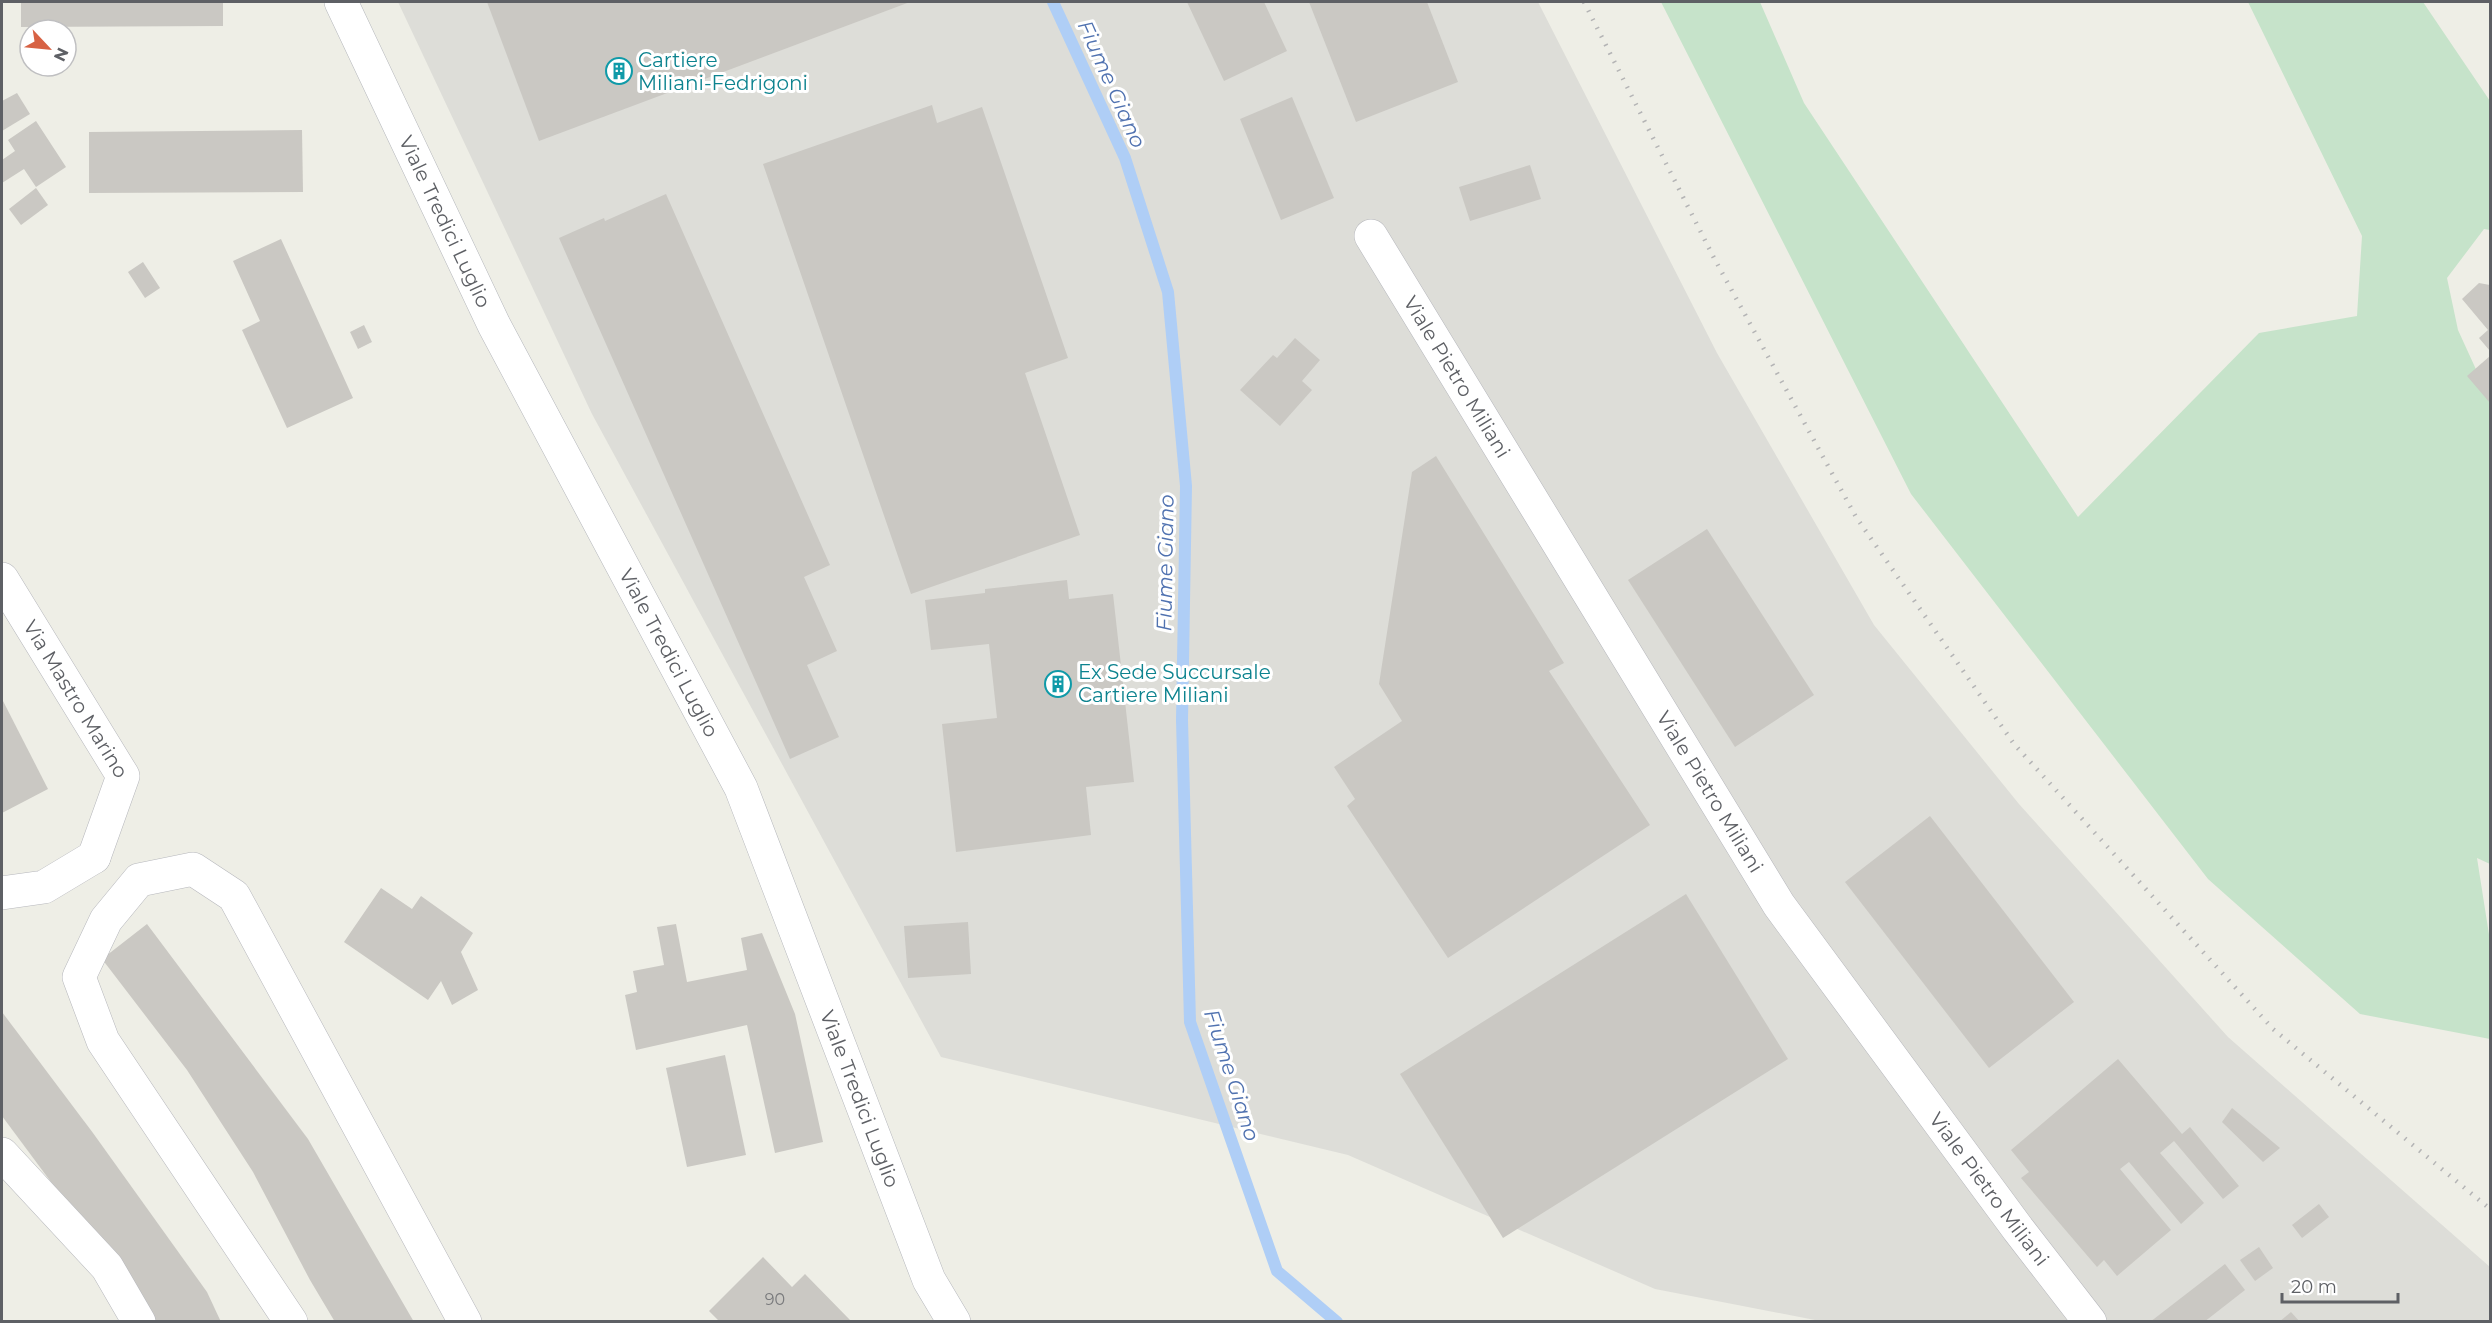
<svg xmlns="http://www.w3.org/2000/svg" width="2492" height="1323" font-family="Montserrat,sans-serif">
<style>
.industrial{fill:#ddddd8}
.green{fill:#c6e3ca}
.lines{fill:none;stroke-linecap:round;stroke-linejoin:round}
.stream{stroke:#afcef6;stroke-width:12}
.building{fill:#cac8c3}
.street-casing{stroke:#b6b7bc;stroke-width:34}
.secondary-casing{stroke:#b5b7bc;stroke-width:34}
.street{stroke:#fff;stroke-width:33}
.secondary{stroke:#fff;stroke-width:33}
.rail{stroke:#b4b4b5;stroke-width:4.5;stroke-dasharray:1.5 8;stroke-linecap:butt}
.labels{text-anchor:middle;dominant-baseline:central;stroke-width:6;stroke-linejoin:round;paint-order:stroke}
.number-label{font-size:16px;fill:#797a7c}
.culture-label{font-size:20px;fill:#0d838f;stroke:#fff;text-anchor:start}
.street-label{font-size:20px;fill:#5e6065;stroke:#fff}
.water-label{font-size:21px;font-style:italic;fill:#5072b0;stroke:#fff}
</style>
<rect width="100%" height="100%" fill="#eeeee6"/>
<polygon class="industrial" points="398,2 1538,2 1717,353 1874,625 2019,804 2228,1037 2490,1267 2490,1321 1820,1321 1655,1289 1348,1155 941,1057 592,414"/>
<polygon class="green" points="1661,2 1760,2 1804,103 2078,517 2259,333 2357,316 2362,236 2248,2 2423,2 2490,101 2490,230 2484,229 2447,278 2458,330 2490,400 2490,864 2477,858 2490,941 2490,1039 2360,1014 2208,879 1911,494"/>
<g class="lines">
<polyline class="stream" points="1053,2 1125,158 1168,292 1186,486 1182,720 1190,1022 1277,1271 1337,1322"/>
</g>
<g class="building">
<polygon points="21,2 223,2 223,26 21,27"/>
<polygon points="487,2 910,2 539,141"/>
<polygon points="1187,2 1264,2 1287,51 1224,81"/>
<polygon points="1309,2 1427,2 1458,82 1356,122"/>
<polygon points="17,93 30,114 2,131 2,101"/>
<polygon points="1292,97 1334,198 1281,220 1240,119"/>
<polygon points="932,105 937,123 982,107 1068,358 1025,373 1080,535 911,594 763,164"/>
<polygon points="36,121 66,167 36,187 24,169 2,183 2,160 15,151 8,140"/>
<polygon points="302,130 303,192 89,193 89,132"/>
<polygon points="1530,165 1541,199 1470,221 1459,187"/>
<polygon points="36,188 48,205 21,225 9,209"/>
<polygon points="666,194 830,565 804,577 837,651 807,665 839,737 790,759 559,238 604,218 605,221"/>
<polygon points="281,239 353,398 287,428 242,330 260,321 233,261"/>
<polygon points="143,262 160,288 145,298 128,272"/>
<polygon points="2479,283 2490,285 2490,351 2479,338 2488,330 2462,299"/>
<polygon points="364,325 372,342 358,349 350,332"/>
<polygon points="1295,338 1320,360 1302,381 1312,390 1280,426 1240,390 1273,355 1277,358"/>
<polygon points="2490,356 2490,403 2467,376"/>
<polygon points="1436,456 1564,663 1549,671 1650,825 1448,958 1347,806 1355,799 1334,767 1402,721 1379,684 1412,472"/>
<polygon points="1707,529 1814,695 1735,747 1628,580"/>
<polygon points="1067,580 1069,599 1113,594 1134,782 1086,787 1091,835 956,852 942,724 997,718 989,644 931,650 925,600 985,593 985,589"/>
<polygon points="2,699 48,789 2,813"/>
<polygon points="1930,816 2074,1002 1989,1068 1845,882"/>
<polygon points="381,888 412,909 421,896 473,933 461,952 478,990 452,1005 441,981 428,1000 344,942"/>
<polygon points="1686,894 1788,1059 1503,1238 1400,1074"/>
<polygon points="968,922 971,974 908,978 904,926"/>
<polygon points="147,924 308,1139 414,1322 335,1322 310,1280 253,1172 187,1070 102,959"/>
<polygon points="676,924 687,982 747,970 741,938 762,933 795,1014 823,1142 775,1153 747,1025 636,1050 625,995 637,992 633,971 664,965 657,927"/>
<polygon points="2,1012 93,1133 207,1292 221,1322 155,1322 2,1116"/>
<polygon points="725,1055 746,1155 687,1167 666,1068"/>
<polygon points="2118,1059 2182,1134 2190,1127 2239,1186 2223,1199 2174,1141 2160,1153 2204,1203 2181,1224 2129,1162 2120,1169 2171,1230 2117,1276 2104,1260 2097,1267 2021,1178 2029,1172 2011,1150"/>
<polygon points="2232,1108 2280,1148 2263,1162 2222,1122"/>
<polygon points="2319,1204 2329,1217 2302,1238 2292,1225"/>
<polygon points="2259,1247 2273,1268 2255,1281 2240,1260"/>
<polygon points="763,1257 792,1287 805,1274 850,1320 848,1322 720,1322 709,1311"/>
<polygon points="2225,1264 2245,1290 2204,1322 2150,1322"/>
<polygon points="2291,1312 2300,1322 2279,1322"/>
</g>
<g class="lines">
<defs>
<g id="street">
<path id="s1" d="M1371 236 1779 905 2018 1229 2090 1322"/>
<path id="s2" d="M2 579 123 776 94 857"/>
<polyline points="2,893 44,887 94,857"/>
<polyline points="2,1154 107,1267 139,1322"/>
<polyline points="291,1322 103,1041 79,977 106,920 139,880 193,869 234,896 465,1322"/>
</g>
<g id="secondary">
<path id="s3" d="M341 2 494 325 741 788 929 1280 954 1322"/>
</g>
</defs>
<use href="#street" class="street-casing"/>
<use href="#secondary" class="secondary-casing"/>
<use href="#street" class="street"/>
<use href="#secondary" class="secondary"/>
<polyline class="rail" points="1584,2 1714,258 1856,517 2014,744 2273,1029 2490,1209"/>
</g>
<defs>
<symbol id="building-ring" viewBox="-11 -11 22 22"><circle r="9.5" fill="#fff" stroke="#0f9aa8" stroke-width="1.5"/><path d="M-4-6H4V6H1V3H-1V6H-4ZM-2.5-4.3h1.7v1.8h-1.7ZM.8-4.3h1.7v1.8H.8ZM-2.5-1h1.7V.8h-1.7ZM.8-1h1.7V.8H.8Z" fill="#0f9aa8"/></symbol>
</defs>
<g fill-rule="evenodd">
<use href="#building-ring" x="604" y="56" width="30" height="30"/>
<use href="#building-ring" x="1043" y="669" width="30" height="30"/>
</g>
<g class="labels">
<g class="number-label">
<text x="775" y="1299">90</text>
</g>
<g class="culture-label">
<text x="638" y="60">Cartiere<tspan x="638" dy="23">Miliani-Fedrigoni</tspan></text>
<text x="1078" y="672">Ex Sede Succursale<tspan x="1078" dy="23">Cartiere Miliani</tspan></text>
</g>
<g class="street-label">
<text stroke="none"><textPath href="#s3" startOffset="243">Viale Tredici Luglio</textPath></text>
<text stroke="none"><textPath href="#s1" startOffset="165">Viale Pietro Miliani</textPath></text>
<text stroke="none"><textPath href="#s3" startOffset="729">Viale Tredici Luglio</textPath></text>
<text stroke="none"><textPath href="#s2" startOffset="141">Via Mastro Marino</textPath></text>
<text stroke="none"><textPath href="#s1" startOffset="651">Viale Pietro Miliani</textPath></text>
<text stroke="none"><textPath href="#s3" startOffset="1215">Viale Tredici Luglio</textPath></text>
<text stroke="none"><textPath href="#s1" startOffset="1137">Viale Pietro Miliani</textPath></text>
</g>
<g class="water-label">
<text transform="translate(1112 84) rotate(66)">Fiume Giano</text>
<text transform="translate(1165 563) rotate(-89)">Fiume Giano</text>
<text transform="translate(1232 1075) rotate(72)">Fiume Giano</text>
</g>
</g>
<rect width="2492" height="1323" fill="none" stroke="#5e6065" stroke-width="6"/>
<g transform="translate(48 48) rotate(116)"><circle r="28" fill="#ffffff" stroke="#bfbfc1" stroke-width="1.5"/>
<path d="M0-4.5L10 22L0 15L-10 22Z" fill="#d76244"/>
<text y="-9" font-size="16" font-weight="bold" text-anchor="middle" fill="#5e6065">N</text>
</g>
<path d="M2282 1293v9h116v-9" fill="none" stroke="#5e6065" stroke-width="3"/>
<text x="2291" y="1293" font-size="18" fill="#5e6065" stroke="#ffffff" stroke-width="4.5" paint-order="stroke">20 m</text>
</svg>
